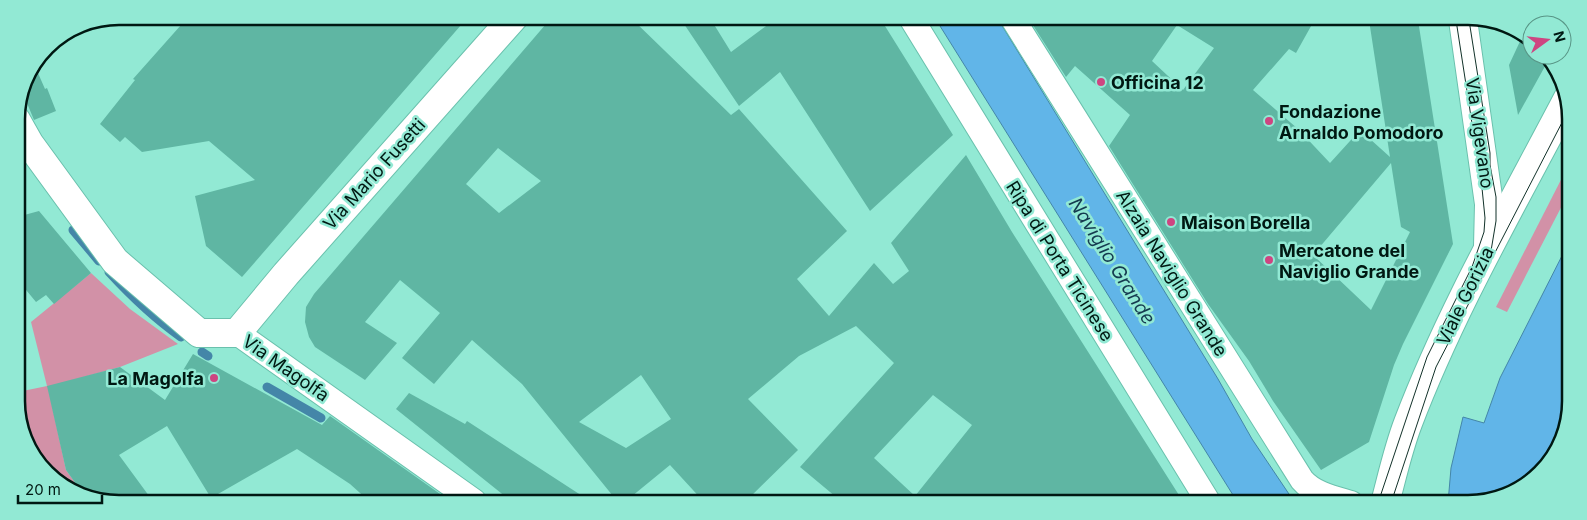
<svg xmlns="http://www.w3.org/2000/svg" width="1587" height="520" font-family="Inter,sans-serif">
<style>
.green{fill:#d291a7}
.water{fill:#61b5e8;stroke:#4486a8}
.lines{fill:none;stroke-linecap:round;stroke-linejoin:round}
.stream{stroke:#4486a8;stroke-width:9}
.building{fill:#5fb6a3;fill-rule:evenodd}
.pedestrian-casing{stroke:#6ac1ad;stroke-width:26}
.minor-casing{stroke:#6ac1ad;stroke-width:30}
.tertiary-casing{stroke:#6ac1ad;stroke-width:30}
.pedestrian{stroke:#fff;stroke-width:24}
.minor{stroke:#fff;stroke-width:28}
.tertiary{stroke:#fff;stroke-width:28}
.tram{stroke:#113129;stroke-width:1}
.poi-dot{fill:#ce4581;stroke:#92e9d4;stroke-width:2}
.labels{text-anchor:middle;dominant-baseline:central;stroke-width:5;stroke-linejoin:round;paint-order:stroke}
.poi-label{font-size:18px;font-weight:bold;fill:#001812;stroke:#92e9d4;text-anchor:start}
.street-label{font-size:18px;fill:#001812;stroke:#92e9d4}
.water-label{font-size:19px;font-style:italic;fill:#153a50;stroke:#92e9d4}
.rim{fill:none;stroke:#001812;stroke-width:2.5}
</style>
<rect width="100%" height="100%" fill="#92e9d4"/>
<g class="green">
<polygon points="1568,166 1568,194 1507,312 1496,307"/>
<polygon points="91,273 130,309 178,344 120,367 48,387 66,470 84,495 42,469 18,421 18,392 47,386 31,322"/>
</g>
<g class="water">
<polygon points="935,18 998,19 1218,379 1252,439 1295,503 1238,503"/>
<polygon points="1568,244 1567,428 1531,482 1474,504 1448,503 1451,468 1463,417 1484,423 1500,378"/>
</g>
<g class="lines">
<g class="stream">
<polyline points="73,230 99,261"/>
<path d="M109 272C132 297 154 318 181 337"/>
<polyline points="202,352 208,356"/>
<polyline points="267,387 321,418"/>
</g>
</g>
<g class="building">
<polygon points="189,16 211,16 468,17 242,277 206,246 195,196 255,180 209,141 142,152 125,137 120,142 100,124 135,80 133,79"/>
<path d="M552 17 631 18 731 115 739 109 847 231 797 279 829 316 874 263 893 284 909 271 891 243 966 155 1012 232 1184 503 842 502 800 467 894 363 856 326 799 356 748 399 798 450 745 502H704L670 465 626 501H617L522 384 472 340 434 384 402 358 440 313 400 280 365 322 397 343 365 380 315 347 309 337 305 322 306 307 314 294ZM498 148 541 181 499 213 466 184ZM641 375 671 419 626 448 579 422ZM933 395 972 425 915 496 874 458Z"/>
<polygon points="680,18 710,18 731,52 777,18 880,18 953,135 870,211 780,72 739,106"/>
<path d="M1029 19H1315L1296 53 1289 49 1253 90 1298 129 1330 163 1360 130 1390 157 1369 20H1418L1453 244 1403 344 1394 365 1369 442 1321 470 1273 401 1249 361 1208 304 1109 146 1130 115 1075 66 1066 77ZM1177 25 1214 48 1183 90 1152 61ZM1391 163 1401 227 1410 232 1371 310 1313 255Z"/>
<polygon points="1522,37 1532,43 1532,55 1547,55 1549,59 1518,115 1509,65"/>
<polygon points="34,64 45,89 47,88 56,111 34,120 22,91 27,74"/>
<polygon points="39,211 91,273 54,304 46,295 36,302 17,279 17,217"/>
<polygon points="193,354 322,425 330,416 450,501 369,501 350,484 297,449 211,498 167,426 119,455 152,500 92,500 84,495 66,470 47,386 120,367 165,400"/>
<polygon points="409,393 465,424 467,421 590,501 511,501 396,409"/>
</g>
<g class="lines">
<defs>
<g id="pedestrian">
<polyline points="911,18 1209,503"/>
<path d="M1013 19 1302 480C1314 494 1334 498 1351 503"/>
<polyline points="237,333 474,501"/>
</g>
<g id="minor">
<polyline points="16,120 29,143 115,261 199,333 237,333 286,274 514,17"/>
<path d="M1385 503C1392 477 1398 449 1408 423 1451 310 1512 205 1568 98"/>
</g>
<polyline id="tertiary" points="1463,20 1489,204 1488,246"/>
</defs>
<use href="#pedestrian" class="pedestrian-casing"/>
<use href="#minor" class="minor-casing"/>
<use href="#tertiary" class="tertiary-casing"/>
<use href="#pedestrian" class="pedestrian"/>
<use href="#minor" class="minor"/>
<use href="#tertiary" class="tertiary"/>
<g class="tram">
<polyline points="1469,20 1490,153 1490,165 1496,197 1496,221 1491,251"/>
<polyline points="1378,503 1427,357 1472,267 1484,232 1485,218 1482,188 1456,20"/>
<polyline points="1391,503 1436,367 1569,109"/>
</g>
</g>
<g class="poi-dot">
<circle cx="1101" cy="82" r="5"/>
<circle cx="1269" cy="121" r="5"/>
<circle cx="1171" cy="222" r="5"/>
<circle cx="1269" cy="260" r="5"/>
<circle cx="214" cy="378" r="5"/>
</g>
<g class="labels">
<g class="poi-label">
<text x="1111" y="82">Officina 12</text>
<text x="1279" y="111">Fondazione<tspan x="1279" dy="21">Arnaldo Pomodoro</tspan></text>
<text x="1181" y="222">Maison Borella</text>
<text x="1279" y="250">Mercatone del<tspan x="1279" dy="21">Naviglio Grande</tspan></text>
<text x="204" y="378" text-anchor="end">La Magolfa</text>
</g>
<g class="street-label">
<text transform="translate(1480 133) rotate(82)">Via Vigevano</text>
<text transform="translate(374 174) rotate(-48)">Via Mario Fusetti</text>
<text transform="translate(1060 261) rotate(58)">Ripa di Porta Ticinese</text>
<text transform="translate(1172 273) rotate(58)">Alzaia Naviglio Grande</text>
<text transform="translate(1465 296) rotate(-64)">Viale Gorizia</text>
<text transform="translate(286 368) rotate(35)">Via Magolfa</text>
</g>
<g class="water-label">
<text transform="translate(1112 261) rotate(58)">Naviglio Grande</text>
</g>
</g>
<path d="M0 0H1587V520H0ZM119 25H1468A94 94 0 0 1 1562 119V401A94 94 0 0 1 1468 495H119A94 94 0 0 1 25 401V119A94 94 0 0 1 119 25Z" fill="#92e9d4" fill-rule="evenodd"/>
<path class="rim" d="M119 25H1468A94 94 0 0 1 1562 119V401A94 94 0 0 1 1468 495H119A94 94 0 0 1 25 401V119A94 94 0 0 1 119 25Z"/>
<g transform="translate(1547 40) rotate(75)"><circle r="24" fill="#92e9d4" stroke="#589586"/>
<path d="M0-4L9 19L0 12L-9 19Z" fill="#ce4581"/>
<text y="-8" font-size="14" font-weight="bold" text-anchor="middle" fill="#001812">N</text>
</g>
<path d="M18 495v8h84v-8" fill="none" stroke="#001812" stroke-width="2.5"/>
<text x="25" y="495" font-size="15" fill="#001812" stroke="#92e9d4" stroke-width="4" paint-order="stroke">20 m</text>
</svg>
